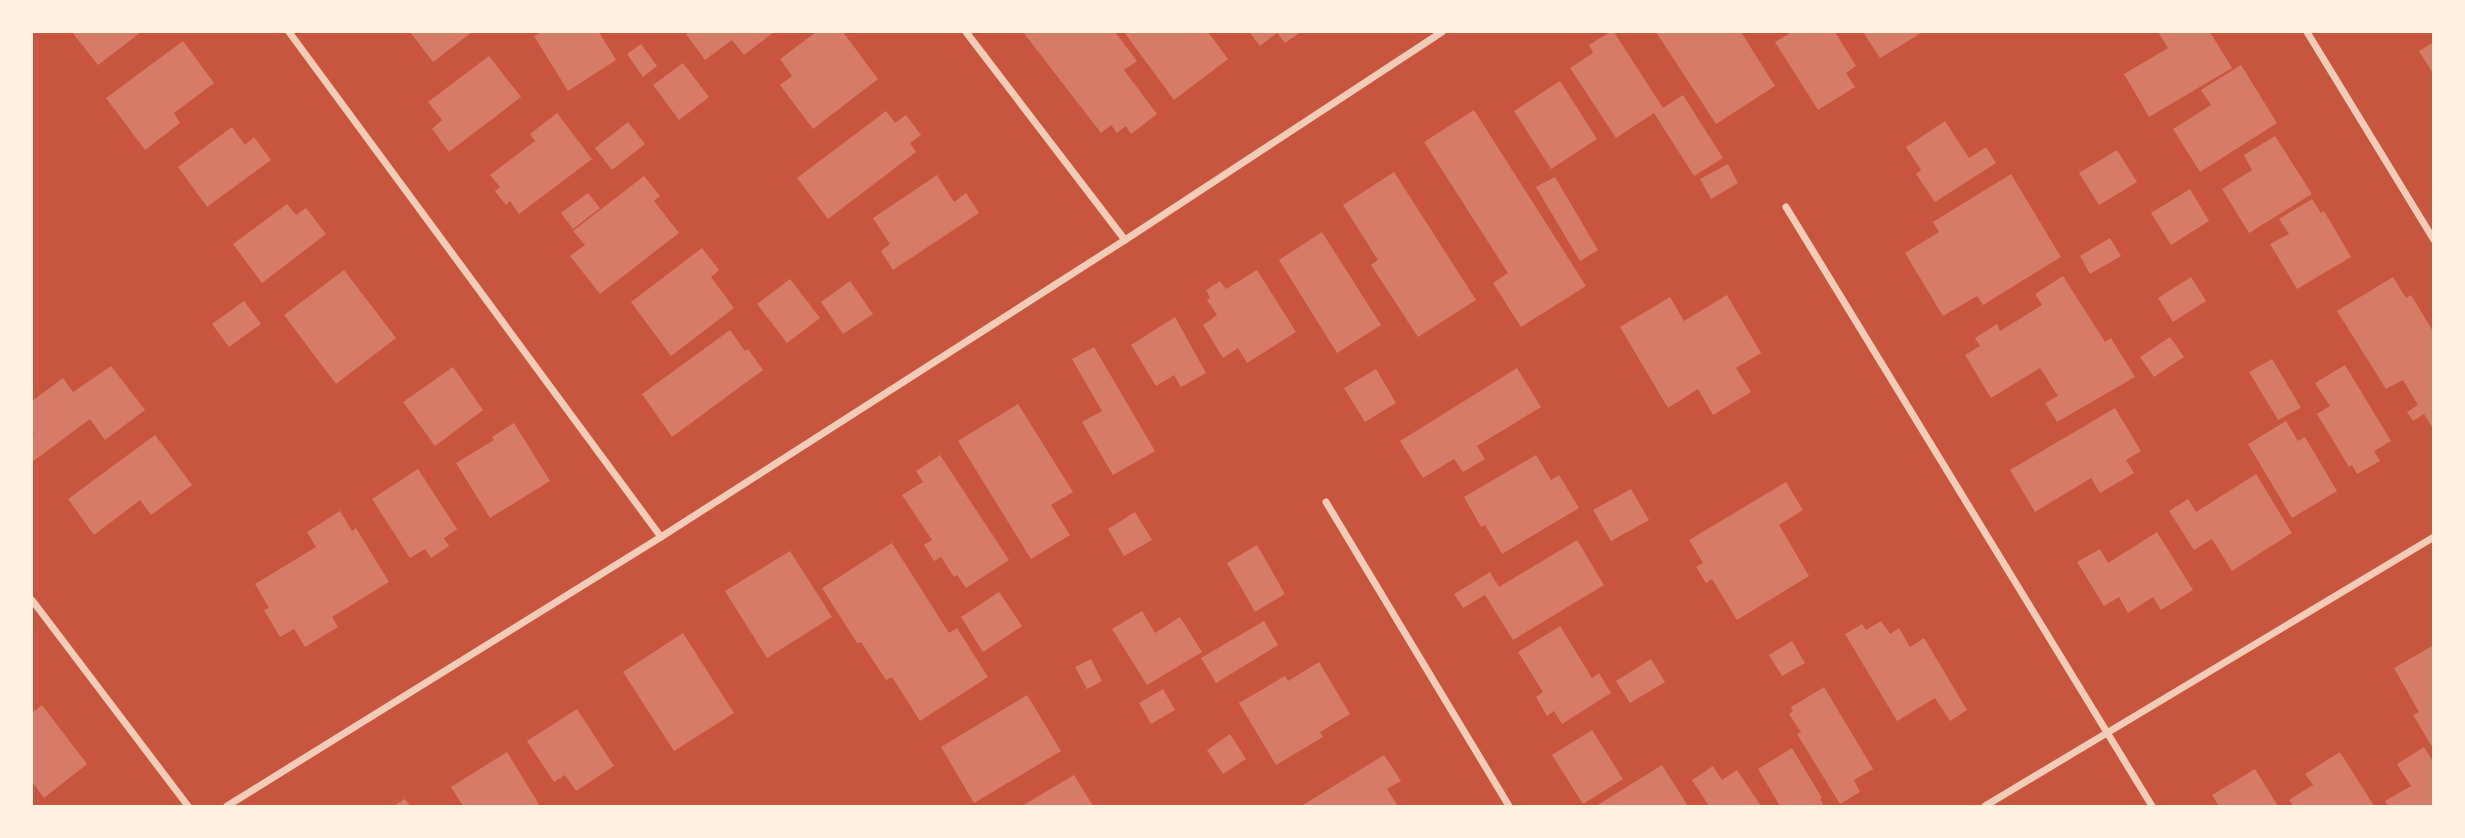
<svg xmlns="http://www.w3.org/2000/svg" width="2465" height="838" font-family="'IBM Plex Sans',sans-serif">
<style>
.building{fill:#d67c66}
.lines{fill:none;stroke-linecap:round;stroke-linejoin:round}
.minor{stroke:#f1ccb7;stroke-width:7}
</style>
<rect width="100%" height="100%" fill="#c8553d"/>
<g class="building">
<polygon points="72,32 141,32 98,65"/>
<polygon points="410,32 472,32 433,62"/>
<polygon points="542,32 599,32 616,60 568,91 534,36"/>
<polygon points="689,32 774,32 744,55 732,40 705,60 686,34"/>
<polygon points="816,32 843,32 878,79 813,129 780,85 792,76 780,59"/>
<polygon points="1023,32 1115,32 1137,61 1124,70 1157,114 1131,134 1126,126 1117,133 1111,125 1101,133"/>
<polygon points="1124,32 1208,32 1228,59 1174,100"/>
<polygon points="1249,32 1301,32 1285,43 1277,33 1260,46"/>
<polygon points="1610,32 1614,32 1663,108 1683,95 1723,158 1694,176 1654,113 1616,138 1570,68 1593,53 1589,45"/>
<polygon points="1656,32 1741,32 1775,86 1716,124"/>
<polygon points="1792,32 1835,32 1856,66 1846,73 1855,87 1818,110 1775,42"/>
<polygon points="1863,32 1923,32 1880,58"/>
<polygon points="2158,32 2210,32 2232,68 2149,117 2124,74 2168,48"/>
<polygon points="183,41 214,83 174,113 180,123 145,150 106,98"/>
<polygon points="2434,42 2434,75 2419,51"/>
<polygon points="641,44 657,66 643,77 627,54"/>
<polygon points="489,56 521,97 449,152 432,129 442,120 428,102"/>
<polygon points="683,63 709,97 679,120 653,85"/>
<polygon points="2241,65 2277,123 2200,172 2173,129 2211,105 2201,90"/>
<polygon points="1560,81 1597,139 1551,169 1514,111"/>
<polygon points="1474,110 1586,286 1521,327 1493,283 1508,273 1424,142"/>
<polygon points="886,111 895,123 906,115 921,135 910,143 916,152 828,219 797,178"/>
<polygon points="557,113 592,159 519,214 510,201 506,205 495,191 500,187 490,175 535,141 530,134"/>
<polygon points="1945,121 1969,158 1986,147 1996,163 1935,202 1916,174 1921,170 1906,147"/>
<polygon points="628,122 645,144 612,170 595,148"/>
<polygon points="232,127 245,145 254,137 271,160 207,207 178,167"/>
<polygon points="2275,136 2312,194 2249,233 2222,189 2252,170 2244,155"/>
<polygon points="2117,150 2137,182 2099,205 2079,173"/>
<polygon points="1728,164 1738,183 1711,199 1700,179"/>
<polygon points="1394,172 1476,300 1418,337 1371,265 1378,260 1343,205"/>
<polygon points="2011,174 2061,257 1983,305 1977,296 1943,316 1905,253 1939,232 1933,222"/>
<polygon points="937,175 954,202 966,193 979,213 893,270 881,251 890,244 873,218"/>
<polygon points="644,176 660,196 654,201 679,233 600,294 570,256 585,245 573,231"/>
<polygon points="1555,177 1598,250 1580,261 1536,187"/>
<polygon points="2190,189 2209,221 2171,245 2151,213"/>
<polygon points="588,193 600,208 573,229 561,213"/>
<polygon points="2312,199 2321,213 2324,211 2351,257 2297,289 2270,244 2289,234 2279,219"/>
<polygon points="287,204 296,215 306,208 326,234 262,283 233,244"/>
<polygon points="1322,232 1381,325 1337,353 1279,260"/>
<polygon points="2110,238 2121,256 2090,274 2080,256"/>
<polygon points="702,248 719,270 711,277 734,308 671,356 631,302"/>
<polygon points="344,270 396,338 336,384 284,315"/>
<polygon points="1257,270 1296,332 1247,363 1238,348 1223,358 1203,325 1217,315 1207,300 1210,298 1206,290 1220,281 1226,289"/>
<polygon points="2063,276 2105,342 2111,338 2135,377 2057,422 2045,403 2058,396 2040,368 1991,398 1965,355 1980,346 1975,338 1997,324 2000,331 2042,305 2035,294"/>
<polygon points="2191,277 2206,301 2173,322 2158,298"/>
<polygon points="2393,277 2406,298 2411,295 2434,333 2434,430 2424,414 2413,421 2407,412 2418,405 2403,380 2386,389 2337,311"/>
<polygon points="790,279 820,318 787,343 757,304"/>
<polygon points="850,281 873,314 843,334 821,302"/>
<polygon points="1727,295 1761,353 1736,368 1751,392 1713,415 1698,389 1668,408 1620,327 1670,297 1684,321"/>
<polygon points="244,301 261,324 229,347 212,324"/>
<polygon points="1175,317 1206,373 1181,387 1174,375 1156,386 1131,345"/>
<polygon points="730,330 745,351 748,349 763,370 672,437 642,394"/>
<polygon points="2170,337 2184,357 2154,377 2140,357"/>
<polygon points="1094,347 1155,451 1113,475 1082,422 1102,411 1072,359"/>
<polygon points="2272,359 2301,408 2278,420 2249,372"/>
<polygon points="2345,365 2391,441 2374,451 2380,461 2357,474 2352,465 2349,467 2317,414 2330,406 2315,383"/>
<polygon points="111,366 145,410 105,440 90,419 32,462 32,435 34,433 32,431 32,401 63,378 73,392"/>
<polygon points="453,367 483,410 435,446 403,402"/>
<polygon points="1517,368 1541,407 1477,446 1485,459 1463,472 1454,459 1423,478 1400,441"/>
<polygon points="1376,369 1396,403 1365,422 1344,388"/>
<polygon points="1018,404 1073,492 1051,505 1070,535 1031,559 958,441"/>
<polygon points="2115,408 2141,451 2126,460 2134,473 2100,493 2091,478 2035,512 2010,470"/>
<polygon points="2286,421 2298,441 2305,437 2337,491 2292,518 2248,444"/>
<polygon points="514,423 550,481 490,518 456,463 494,440 492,437"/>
<polygon points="155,435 192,485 151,515 140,500 94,535 68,499"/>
<polygon points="940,455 1009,560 966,588 957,575 954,577 941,557 934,561 924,545 932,540 902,495 923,482 916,471"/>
<polygon points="1536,455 1551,480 1559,475 1579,508 1502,554 1485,525 1481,527 1464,497"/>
<polygon points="418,469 457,529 444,538 449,546 431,558 425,549 410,558 372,499"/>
<polygon points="2256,474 2292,533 2232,571 2212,539 2194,550 2169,511 2188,499 2196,512"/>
<polygon points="1786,482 1803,510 1779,525 1809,576 1737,620 1712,579 1706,583 1696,567 1703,563 1689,540"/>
<polygon points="1631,489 1649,520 1611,541 1593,510"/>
<polygon points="340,511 352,531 356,528 389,582 332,617 338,627 305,647 294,629 280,637 264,610 269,608 255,584 316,547 307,532"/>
<polygon points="1135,512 1152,540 1124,556 1108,529"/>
<polygon points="2157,532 2193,590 2161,610 2153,597 2128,613 2119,597 2104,606 2077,562 2100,549 2108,563"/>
<polygon points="1577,540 1604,585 1513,640 1485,595 1463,608 1454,594 1490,572 1499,587"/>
<polygon points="892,543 949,633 957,628 988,677 920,721 892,677 886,680 861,642 857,643 822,588"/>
<polygon points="1257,545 1285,594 1255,612 1227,563"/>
<polygon points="790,551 832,617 767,658 725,591"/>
<polygon points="999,592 1022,626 983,652 961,617"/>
<polygon points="1142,611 1155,633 1180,617 1202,652 1147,685 1112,629"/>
<polygon points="1264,621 1278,645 1216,683 1201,658"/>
<polygon points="1881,621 1890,634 1899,628 1910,647 1924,638 1967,710 1950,721 1935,698 1897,721 1845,634 1862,624 1866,630"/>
<polygon points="1560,626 1592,678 1599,673 1611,693 1562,724 1554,711 1547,716 1536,697 1543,692 1518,652"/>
<polygon points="683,633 734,713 674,751 623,672"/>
<polygon points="1792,641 1805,663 1782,676 1769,655"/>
<polygon points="2434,645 2434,750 2413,715 2419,712 2394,668"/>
<polygon points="1091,659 1102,681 1087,689 1075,667"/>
<polygon points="1651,659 1665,682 1630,703 1616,681"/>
<polygon points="1319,662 1350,714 1320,732 1323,737 1276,765 1239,703 1285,676 1288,681"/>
<polygon points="1824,687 1873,769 1854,780 1860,792 1840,804 1797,734 1801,732 1789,714 1793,711 1791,707"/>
<polygon points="1163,689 1175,710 1151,724 1139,703"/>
<polygon points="1027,695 1061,751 974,803 941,747"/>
<polygon points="42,705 87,764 44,798 32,782 32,713"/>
<polygon points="577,709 614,766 576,791 565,775 554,782 527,741"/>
<polygon points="1592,730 1623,779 1583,804 1552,755"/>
<polygon points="1230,734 1246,759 1223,774 1207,750"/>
<polygon points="2424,747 2434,763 2434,806 2388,806 2385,801 2411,786 2397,764"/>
<polygon points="1792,748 1822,798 1820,799 1824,806 1780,806 1758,769"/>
<polygon points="507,752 540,806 463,806 451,787"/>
<polygon points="2340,752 2374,806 2293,806 2289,800 2313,785 2305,774"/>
<polygon points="1384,755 1401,781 1387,789 1398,806 1304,806 1303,805"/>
<polygon points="1662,765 1688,806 1596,806"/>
<polygon points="1713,766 1722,780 1737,770 1761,806 1709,806 1692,780"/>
<polygon points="2255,769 2278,806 2219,806 2212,795"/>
<polygon points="1074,775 1093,806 1022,806"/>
<polygon points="405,799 410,806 393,806"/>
</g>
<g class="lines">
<g class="minor">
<polyline points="289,32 661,537"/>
<polyline points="966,32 1125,240"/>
<polyline points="2307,32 2434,240"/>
<polyline points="1786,207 2152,806"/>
<polyline points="1326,502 1509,806"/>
<polyline points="32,600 188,806"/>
<polyline points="227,806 661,537 1125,240 1442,32"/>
<polyline points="1985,806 2434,537"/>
</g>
</g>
<rect width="2465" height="838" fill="none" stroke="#fff3e0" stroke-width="66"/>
</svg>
